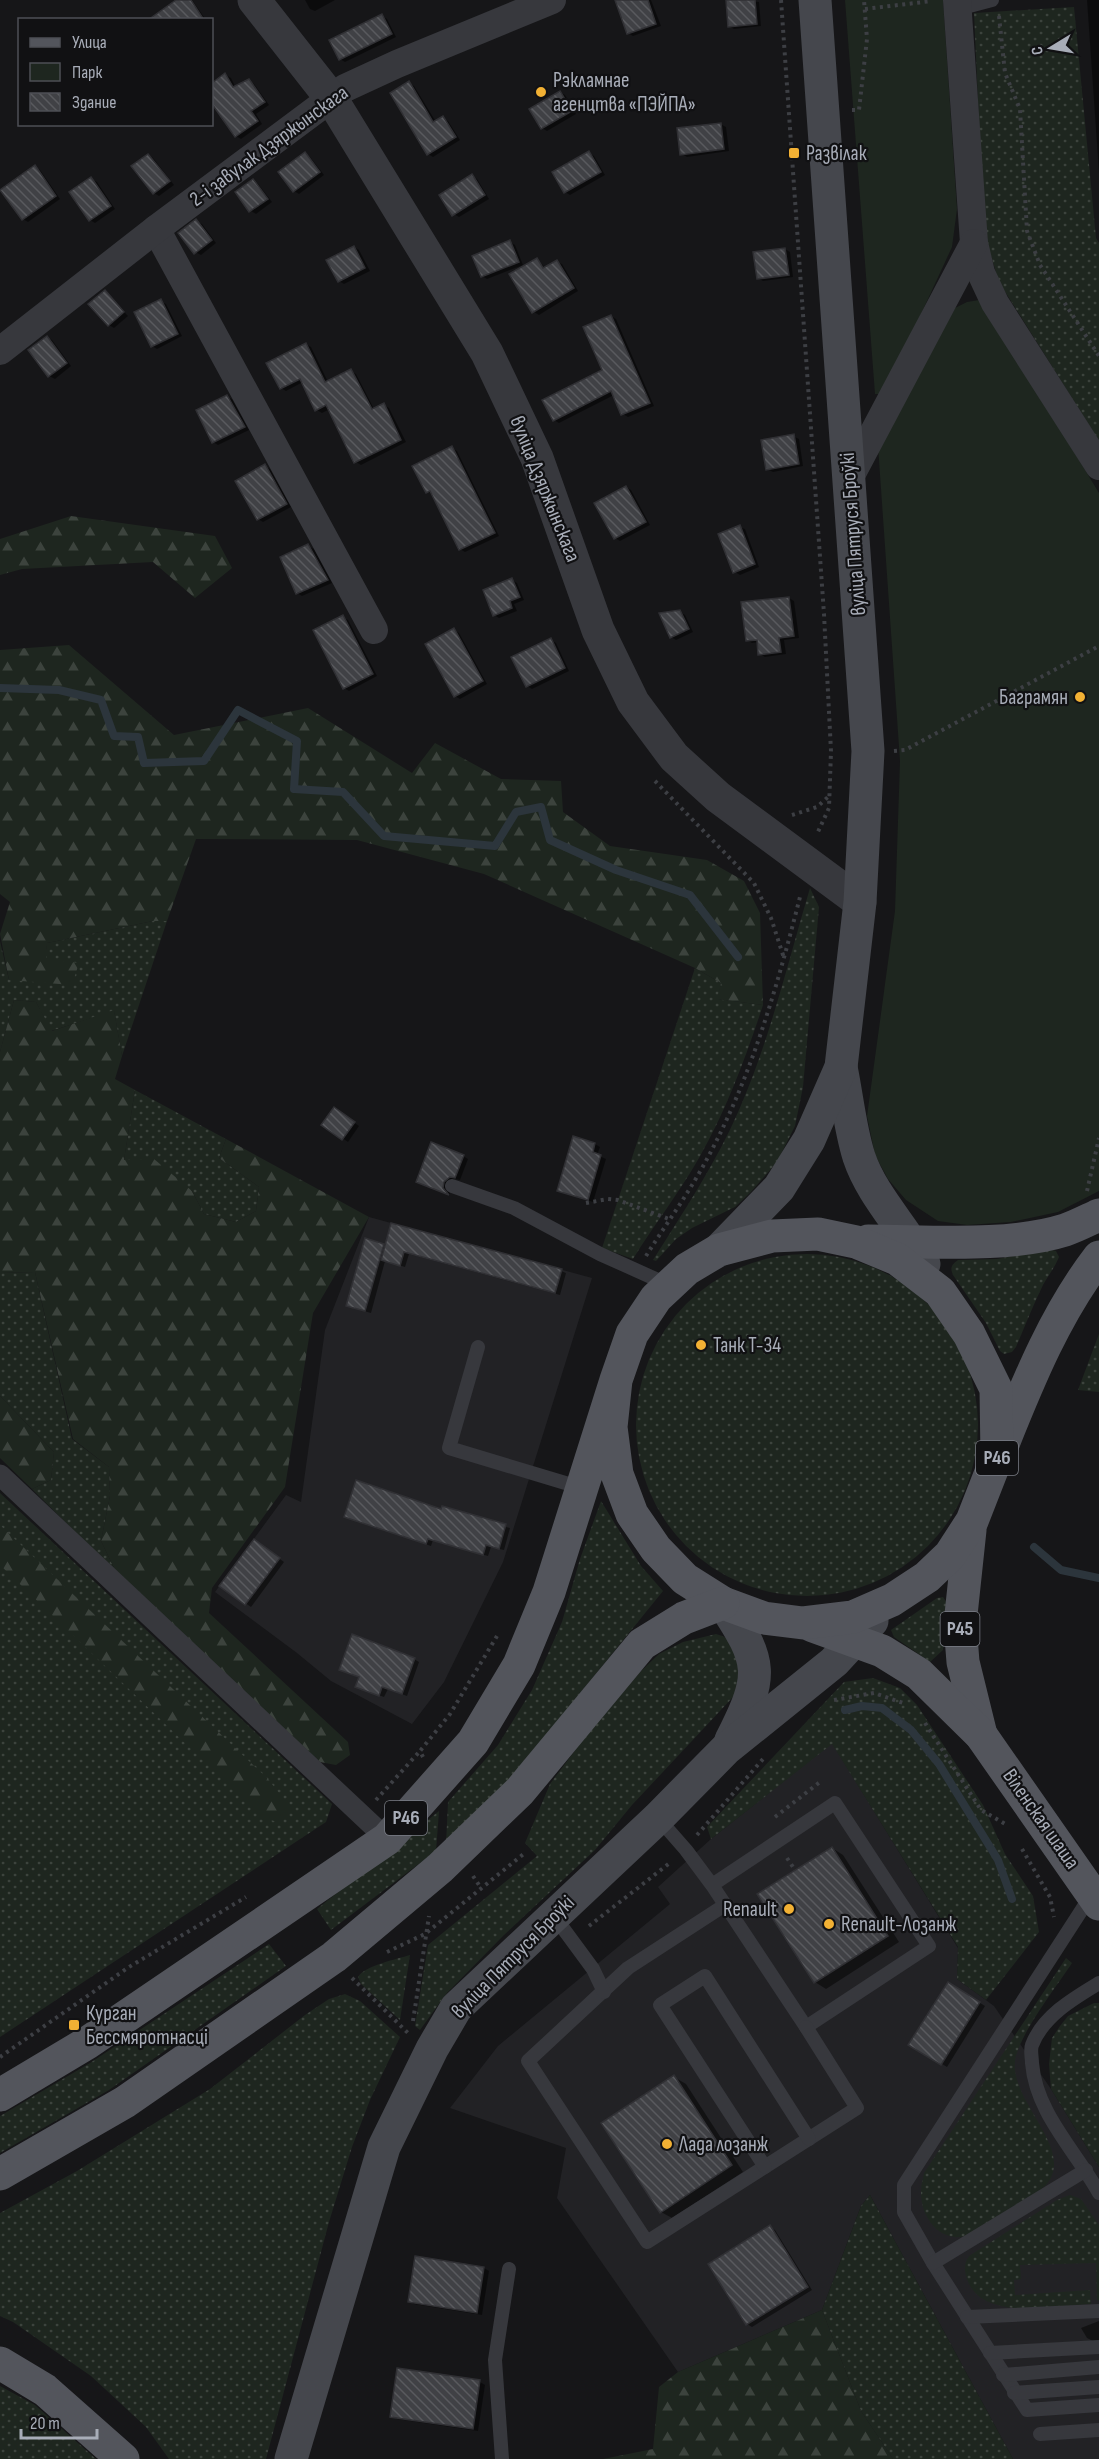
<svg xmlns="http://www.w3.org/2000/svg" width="1099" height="2459" font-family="'Sofia Sans Condensed',sans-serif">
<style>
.built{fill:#222225}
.grass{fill:url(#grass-dots)}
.forest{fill:url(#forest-firs)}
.park{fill:#1e261f}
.shadow{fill:#0007}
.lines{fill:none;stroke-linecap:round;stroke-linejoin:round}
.stream{stroke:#2c353c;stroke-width:8}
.building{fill:url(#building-back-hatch);stroke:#303034;stroke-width:1.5}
.path{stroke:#3d3f44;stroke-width:4;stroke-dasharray:3 4.5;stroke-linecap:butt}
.service{stroke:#37383d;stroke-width:14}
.pedestrian{stroke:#37383d;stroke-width:21}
.minor{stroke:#37383d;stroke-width:28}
.tertiary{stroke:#37383d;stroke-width:33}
.secondary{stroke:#45474d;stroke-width:33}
.primary{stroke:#53555c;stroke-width:33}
.poi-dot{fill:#f2b134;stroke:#111113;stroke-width:2}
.labels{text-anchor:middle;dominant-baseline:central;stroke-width:4.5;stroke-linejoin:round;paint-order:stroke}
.shield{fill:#111113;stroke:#7b7e86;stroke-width:1.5}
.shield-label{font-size:20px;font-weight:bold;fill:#a8adb8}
.poi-label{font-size:21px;fill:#a8adb8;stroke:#111113;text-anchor:start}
.street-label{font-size:21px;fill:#a8adb8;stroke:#111113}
</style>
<defs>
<pattern id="grass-dots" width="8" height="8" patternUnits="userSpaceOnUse" patternTransform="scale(1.5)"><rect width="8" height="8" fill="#1e261f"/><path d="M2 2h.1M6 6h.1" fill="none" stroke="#3c433d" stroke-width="1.8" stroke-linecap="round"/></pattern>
<pattern id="forest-firs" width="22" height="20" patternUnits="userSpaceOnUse" patternTransform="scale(1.5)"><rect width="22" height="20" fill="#1e261f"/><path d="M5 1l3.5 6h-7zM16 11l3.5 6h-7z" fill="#3c433d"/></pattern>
<pattern id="building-back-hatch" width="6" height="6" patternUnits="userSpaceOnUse" patternTransform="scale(1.5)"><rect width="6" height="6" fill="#404145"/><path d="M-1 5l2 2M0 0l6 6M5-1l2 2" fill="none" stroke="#595a5e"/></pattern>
</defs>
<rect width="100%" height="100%" fill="#161618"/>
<g class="built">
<polygon points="369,1217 592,1278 503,1562 444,1682 412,1724 331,1681 297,1653 215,1592 286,1495 301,1502 325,1330"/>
<polygon points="832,1743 958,1948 957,1979 994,2006 1051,2089 1099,2167 1099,2459 1013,2459 870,2195 861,2206 822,2310 678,2372 557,2198 566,2148 450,2108 498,2046 670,1904 658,1887 711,1839"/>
</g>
<g class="grass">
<polygon points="1074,7 1096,238 1099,243 1099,441 999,282 984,233 974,13"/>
<path d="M810 888 819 907 803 1087 795 1126 777 1162 750 1193 735 1207 692 1228 676 1239 656 1261 653 1260C684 1211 716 1163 739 1110 770 1039 788 962 810 888Z"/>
<polygon points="153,921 167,921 122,1056 114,1011 51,1031 36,1002 14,1000 0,1052 0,941 9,980 45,959 47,943"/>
<path d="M695 968 721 983 718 999 763 1005C746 1057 726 1111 699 1158 679 1193 654 1225 633 1259L602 1248Z"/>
<polygon points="135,1090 226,1139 219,1158 259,1187 256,1211 236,1222 204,1214 192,1191 124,1160"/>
<path d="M1049 1249 1056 1251 1059 1257C1055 1267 1048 1276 1043 1285 1033 1305 1025 1326 1016 1347L1012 1352 1004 1354 1000 1351 986 1323 953 1275C950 1268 951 1265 958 1260L997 1259Z"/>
<circle cx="807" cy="1425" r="171"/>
<polygon points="35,1272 72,1439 109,1467 110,1496 101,1541 117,1574 32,1489 51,1480 54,1452 0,1396 0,1273"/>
<polygon points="1099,1334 1099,1392 1078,1390"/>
<polygon points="0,1493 332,1804 326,1822 0,2037"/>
<polygon points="601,1501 641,1566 663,1591 504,1787 446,1844 448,1802 498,1745 532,1690 562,1622 580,1559"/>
<polygon points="943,1597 947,1603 943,1650 930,1662 894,1637 891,1630 937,1598"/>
<path d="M716 1634C745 1641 743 1673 734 1696L632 1805 595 1850 504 1935 446 1994 420 2030 415 2026 428 1945 537 1856 525 1843 550 1784 579 1745 640 1672 659 1654 683 1642Z"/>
<polygon points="873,1678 900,1688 917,1705 983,1805 1005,1854 1033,1896 1039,1932 986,2000 957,1979 958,1947 832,1744 711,1839 707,1827 844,1682"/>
<polygon points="439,1811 436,1851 331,1930 317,1909"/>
<polygon points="269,1944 286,1966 109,2090 0,2153 0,2116 90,2063"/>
<path d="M410 1955 400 2020 361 1984 358 1977C364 1966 397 1959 410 1955Z"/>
<path d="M1066 1958 1072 1963C1057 1986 1018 2036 1015 2061 1010 2103 1078 2151 1045 2186 1038 2193 1027 2198 1019 2203 1003 2213 986 2229 969 2235 941 2245 920 2218 921 2191 921 2185 923 2179 924 2173Z"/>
<polygon points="345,1994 360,2001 400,2037 370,2100 352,2147 329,2222 266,2459 169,2459 146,2427 91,2376 13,2322 0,2316 0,2213 77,2171 210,2089 305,2015 329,1999"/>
<polygon points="1094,2003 1099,2003 1099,2167 1051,2089 1049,2064 1052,2038 1060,2026 1068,2016"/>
<polygon points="870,2195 1013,2459 893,2459 861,2411 822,2310 861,2206"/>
<path d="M1070 2195 1081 2199 1099 2225V2300L1097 2301 1096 2263 1020 2265 1021 2279 1014 2280 1015 2295 1090 2290 1091 2304C1056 2306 981 2322 967 2279 964 2271 964 2263 969 2256L1057 2200Z"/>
<polygon points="0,2386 35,2405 96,2459 0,2459"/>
</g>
<g class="forest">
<polygon points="71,516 215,536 232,568 195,598 153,562 22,569 0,575 0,539"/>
<polygon points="69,645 174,735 308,708 412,773 435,743 501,779 561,781 563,812 610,846 707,860 744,881 760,913 763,1005 717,999 721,983 695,968 484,874 357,840 196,839 167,921 153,921 47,943 46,959 79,963 72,985 9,980 0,934 10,902 0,894 0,650"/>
<polygon points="14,1000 36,1002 52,1031 114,1010 122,1056 115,1079 135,1090 124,1160 154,1159 192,1191 204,1214 236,1222 256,1211 259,1187 219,1158 226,1139 369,1217 313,1313 285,1487 212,1588 209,1613 348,1742 350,1755 336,1765 320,1762 117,1574 101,1541 110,1496 109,1467 73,1439 35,1272 0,1273 0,1052"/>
<polygon points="0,1396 54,1452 51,1480 32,1489 0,1458"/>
<polygon points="0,1525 268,1779 289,1806 280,1823 262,1817 0,1565"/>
<polygon points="822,2310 861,2411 893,2459 603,2459 653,2449 659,2387 678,2372"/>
</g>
<g class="park">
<polygon points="845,0 943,0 957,209 952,247 884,394 875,394"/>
<polygon points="979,300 988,310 1099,493 1099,1191 1058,1212 1011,1222 967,1225 938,1221 906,1200 888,1179 875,1155 867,1116 895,911 900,761 878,446 955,308 967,302"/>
</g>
<g class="shadow">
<polygon points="179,0 192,0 206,20 151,20"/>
<polygon points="305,0 335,0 315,11 310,9"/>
<polygon points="622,0 651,0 661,26 633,36 628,33"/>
<polygon points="739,0 759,2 761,26 734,29 729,26"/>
<polygon points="1087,0 1099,0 1099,173"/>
<polygon points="382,16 387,19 396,37 345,62 340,59"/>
<polygon points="226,75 231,78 236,88 249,81 254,84 269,105 256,114 262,124 241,139 236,136 212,101 212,85"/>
<polygon points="409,83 414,86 436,122 443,118 448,121 460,140 433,157 428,154"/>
<polygon points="560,92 565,95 576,114 547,131 542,128"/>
<polygon points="720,124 726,127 729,151 687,157 682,154"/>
<polygon points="589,153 594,156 605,175 570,195 565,192"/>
<polygon points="305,154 310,157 324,175 299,194 294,191 280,173"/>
<polygon points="148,155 153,158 174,185 159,196 154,193"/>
<polygon points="35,167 40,170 60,199 28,222 23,219"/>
<polygon points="472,176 477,179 489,199 459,217 454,214"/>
<polygon points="91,179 97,182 115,209 95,223 90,220"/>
<polygon points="253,181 258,184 272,202 256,214 251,211"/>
<polygon points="196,221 202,224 216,243 201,255 195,252"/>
<polygon points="510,242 515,245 523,265 487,279 482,276"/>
<polygon points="354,247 359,250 370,271 344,284 339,281"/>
<polygon points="785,249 790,252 793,277 763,281 758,278"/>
<polygon points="537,260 546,268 557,262 562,264 578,291 539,315 534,312"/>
<polygon points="105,292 128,316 114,328 109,325"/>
<polygon points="160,301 166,304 182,336 157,349 152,346"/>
<polygon points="611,316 616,319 654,406 628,417 623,414 614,395 559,423 554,420 604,370"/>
<polygon points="47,337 52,340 71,366 55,379 49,376"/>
<polygon points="306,344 311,347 328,382 351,371 356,374 374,409 384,405 389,408 406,442 361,465 356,462 330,409 322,413 317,410 303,382 286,391 281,388"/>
<polygon points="227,397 232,399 249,430 218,445 213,442"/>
<polygon points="793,436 799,439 803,466 773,472 767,469"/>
<polygon points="452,448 457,451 499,536 465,552 460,549 433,494 427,492"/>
<polygon points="265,466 270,469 291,507 263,522 258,519"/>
<polygon points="626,487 631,490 650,525 620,541 615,538"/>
<polygon points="739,527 745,529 759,567 740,575 735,572"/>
<polygon points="308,546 314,549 332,583 302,596 297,593"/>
<polygon points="512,580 517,583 524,600 514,604 517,611 499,618 494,615"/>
<polygon points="789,598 794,601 799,638 784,640 786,654 765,657 760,654 759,642 752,643 747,640"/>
<polygon points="680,612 685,615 693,632 676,640 671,637"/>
<polygon points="342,617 348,620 377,676 349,691 344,688"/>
<polygon points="454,630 459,633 487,684 460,699 455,696"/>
<polygon points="551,640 556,643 569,671 532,689 527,686"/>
<polygon points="339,1112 359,1126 348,1142 323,1125"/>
<polygon points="595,1144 600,1147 597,1155 606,1159 593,1202 559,1191"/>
<polygon points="463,1156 468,1159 460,1180 455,1179 449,1185 450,1195 423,1184"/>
<polygon points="383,1245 561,1271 566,1273 560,1295 409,1254 405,1267 385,1261 371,1313 353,1308 348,1305"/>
<polygon points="442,1511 510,1528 504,1550 491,1547 488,1556 433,1540 431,1546 351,1519"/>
<polygon points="259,1544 284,1562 251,1607 221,1586"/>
<polygon points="414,1659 419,1662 407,1696 388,1689 384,1697 362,1689 360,1678 346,1672"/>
<polygon points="832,1848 843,1855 899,1942 826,1989 815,1982"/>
<polygon points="949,1984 985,2006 947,2067 910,2044"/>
<polygon points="674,2077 686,2084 743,2172 672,2218 661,2212"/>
<polygon points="770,2227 775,2230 812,2290 752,2327 747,2324"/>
<polygon points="484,2268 489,2271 482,2315 414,2304 409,2301"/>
<polygon points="1099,2321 1099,2340 1093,2341 1087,2338 1081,2328"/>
<polygon points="399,2370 480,2382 485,2385 478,2431 397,2419 392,2416"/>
</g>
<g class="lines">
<g class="stream">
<polyline points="0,688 59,690 101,700 114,736 138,737 144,763 204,761 238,710 297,741 294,789 343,792 384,836 495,846 516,812 541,807 550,840 616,870 690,895 738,957"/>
<polyline points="1034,1547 1061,1570 1099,1578"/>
<polyline points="845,1710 862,1706 882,1708 911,1730 939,1764 998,1860 1012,1899"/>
</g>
</g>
<g class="building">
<polygon points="176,0 191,0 204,20 148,20"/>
<polygon points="615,0 648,0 656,24 627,34"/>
<polygon points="726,0 755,0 757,24 728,27"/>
<polygon points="382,14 392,34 339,60 329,40"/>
<polygon points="225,73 233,87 249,79 265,102 251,111 258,121 235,137 212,104 212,83"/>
<polygon points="409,81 433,122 443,116 456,137 427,155 390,93"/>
<polygon points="560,91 572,111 541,129 529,109"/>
<polygon points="721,123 724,149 680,155 677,128"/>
<polygon points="589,151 601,172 564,193 552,172"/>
<polygon points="305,152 320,172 293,192 278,172"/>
<polygon points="148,154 170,181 153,194 131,166"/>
<polygon points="35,165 56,196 22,220 0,190"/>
<polygon points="472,174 485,195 452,216 439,195"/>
<polygon points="91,177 111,206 89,221 69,192"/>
<polygon points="253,179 268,199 249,212 235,192"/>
<polygon points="196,219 212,240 194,254 178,233"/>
<polygon points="510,240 519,262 481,277 472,256"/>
<polygon points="354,246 365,268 338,282 326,260"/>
<polygon points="785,248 789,275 757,279 753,252"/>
<polygon points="537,258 543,268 557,260 574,288 532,313 509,274"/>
<polygon points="105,290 124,312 108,326 88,304"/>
<polygon points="161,299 178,334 151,347 134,312"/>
<polygon points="611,315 650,403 621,415 611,391 553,421 542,400 602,370 583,327"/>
<polygon points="47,336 67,363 48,377 28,350"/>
<polygon points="306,343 325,382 351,369 372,409 384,403 401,440 354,463 326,405 315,411 300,379 280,389 266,363"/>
<polygon points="227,395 245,427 212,443 196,410"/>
<polygon points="794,434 799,464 766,470 761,440"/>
<polygon points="452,446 495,533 459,550 430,491 426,493 412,466"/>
<polygon points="265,464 287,504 257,520 235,481"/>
<polygon points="626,486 646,522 614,539 594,503"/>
<polygon points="740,525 755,564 733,573 718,534"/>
<polygon points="308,544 328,580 296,594 280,557"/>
<polygon points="512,578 520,597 510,601 512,608 493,616 483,590"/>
<polygon points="789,597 794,636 779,638 781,652 758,655 757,640 746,641 741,602"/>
<polygon points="680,610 689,629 670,638 659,613"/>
<polygon points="343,615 373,674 343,689 313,630"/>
<polygon points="454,628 483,681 454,697 425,644"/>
<polygon points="551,638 565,668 526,687 511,657"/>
<polygon points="334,1107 355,1122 342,1140 321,1125"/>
<polygon points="573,1136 595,1143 593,1152 601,1155 588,1200 557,1191"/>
<polygon points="431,1142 464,1155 455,1178 450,1177 444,1182 443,1188 449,1195 416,1182"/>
<polygon points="391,1223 562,1269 555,1293 404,1252 400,1266 381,1260"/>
<polygon points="365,1238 384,1244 365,1311 346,1306"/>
<polygon points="356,1480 441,1509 442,1506 506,1524 499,1549 486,1545 483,1555 428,1539 426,1544 344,1517"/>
<polygon points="254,1539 280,1558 245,1605 219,1586"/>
<polygon points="352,1634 415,1658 402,1694 382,1687 379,1696 355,1687 359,1677 339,1670"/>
<polygon points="832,1847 888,1936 814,1983 757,1894"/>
<polygon points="948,1982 980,2002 941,2065 908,2045"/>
<polygon points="674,2075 732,2165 660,2213 601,2123"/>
<polygon points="770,2225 808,2287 746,2325 708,2264"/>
<polygon points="415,2256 484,2267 477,2313 408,2302"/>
<polygon points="397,2368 480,2380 473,2429 390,2417"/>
</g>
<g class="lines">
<g class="path">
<polyline points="781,0 824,614 831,751 829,808 817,834"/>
<polyline points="865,9 932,1"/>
<polyline points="999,16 1005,73 1020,109 1027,231 1040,265 1099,356"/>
<polyline points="852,110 859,110 867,39 864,0"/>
<polyline points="894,751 905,750 1099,646"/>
<polyline points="655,781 754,883 771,918 784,958"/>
<polyline points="792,815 817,807 829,796"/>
<polyline points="1087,1191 1099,1138"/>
<polyline points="586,1203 608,1199 618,1200 669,1219"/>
<path d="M646 1256C666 1224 689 1193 707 1159 752 1076 778 984 801 893"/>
<polyline points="834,1700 874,1693 906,1704"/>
<polyline points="925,1723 981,1810 1007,1825"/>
<polyline points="423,1757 420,1751 450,1714 497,1636"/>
<polyline points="376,1800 420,1751"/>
<polyline points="775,1817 820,1782"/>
<polyline points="697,1835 763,1759"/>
<polyline points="1022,1849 1050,1897 1054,1917"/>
<polyline points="787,1858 795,1870"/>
<polyline points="473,1876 481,1888"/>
<polyline points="589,1926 671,1862"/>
<polyline points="387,1952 425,1934 526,1852"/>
<polyline points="352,1978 409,2034"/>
<polyline points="413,2021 429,1916"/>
<polyline points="0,2057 129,1967 246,1897"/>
</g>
<g class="service">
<polyline points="958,9 992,0"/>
<polyline points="452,1186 514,1208 600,1254 669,1285"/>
<polyline points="478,1347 449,1448 582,1488"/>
<polyline points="658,1818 686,1850 712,1885 835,1803 929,1946 806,2027 712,1885"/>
<polyline points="1092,1894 904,2185 904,2212 933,2263 1027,2410 1099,2405"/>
<polyline points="725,1905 628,1968 528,2061 647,2242 857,2108 806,2027"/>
<polyline points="554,1916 593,1969 604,1992"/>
<path d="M1099 1983C1074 1998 1043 2016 1032 2045 1030 2050 1032 2057 1032 2063 1036 2113 1075 2150 1099 2193"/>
<polyline points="765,2167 660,2005 705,1976 809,2139"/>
<polyline points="933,2263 1086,2170"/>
<polyline points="967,2317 1099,2311"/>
<polyline points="990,2353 1099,2347"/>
<polyline points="1003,2375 1099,2367"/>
<polyline points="1014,2393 1099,2387"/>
<polyline points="1040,2434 1099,2430"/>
<polyline points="502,2459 495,2360 509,2269"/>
</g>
<polyline class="pedestrian" points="0,1475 387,1839"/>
<g class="minor">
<polyline points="957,0 974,243 981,273 995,303 1099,466"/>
<polyline points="156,229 374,630"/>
<polyline points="0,351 156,229 345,88 397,64 552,0"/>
<polyline points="849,479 974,243"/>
</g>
<polyline class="tertiary" points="254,0 331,98 487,353 537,458 598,630 633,702 674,757 718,797 860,902"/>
<g class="secondary">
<path d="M841 1067C847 1096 850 1129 859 1157 872 1196 905 1228 924 1264"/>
<polyline points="719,1250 779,1188 809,1140 841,1067 860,902 868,751 815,0"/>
<path d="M723 1603C763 1663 764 1675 731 1740"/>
<polyline points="291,2459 384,2147 432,2049 456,2008 658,1818 726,1749 834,1662 872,1621"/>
</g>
<g class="primary">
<path d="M868 1241C928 1241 1008 1248 1065 1230 1077 1226 1088 1220 1099 1215"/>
<path d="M1003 1444C1029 1379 1056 1313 1099 1257"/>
<polyline points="970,1530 960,1624 963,1662 981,1735"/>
<polyline points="813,1626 882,1651 919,1674 981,1735 1099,1904"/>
<polyline points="0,2095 87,2043 387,1839 473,1742 519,1665 549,1592 616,1380 632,1334 656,1298 687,1269 719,1250 772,1236 818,1234 856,1242 897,1259 940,1292 969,1334 996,1389 997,1457 972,1521 950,1555 927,1577 892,1600 853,1617 803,1623 764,1618 723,1603 685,1579 656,1549 632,1514 617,1474 611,1427 616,1380"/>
<polyline points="0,2174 125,2102 334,1957 440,1868 520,1791 642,1644 684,1618 723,1603"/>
<polyline points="0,2363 45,2390 123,2459"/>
</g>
</g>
<g class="poi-dot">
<circle cx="541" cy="92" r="6"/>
<rect x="788" y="147" width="12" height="12" rx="3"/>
<circle cx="1080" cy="697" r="6"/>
<circle cx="701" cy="1345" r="6"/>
<circle cx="789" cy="1909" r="6"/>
<circle cx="829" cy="1924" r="6"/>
<rect x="68" y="2019" width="12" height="12" rx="3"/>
<circle cx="667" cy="2144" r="6"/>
</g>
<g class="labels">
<g class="shield">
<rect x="976" y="1441" width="42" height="34" rx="4.5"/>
<rect x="940.5" y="1612" width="39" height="34" rx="4.5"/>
<rect x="385" y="1801" width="42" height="34" rx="4.5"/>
</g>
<g class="shield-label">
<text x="997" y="1458">Р46</text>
<text x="960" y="1629">Р45</text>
<text x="406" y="1818">Р46</text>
</g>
<g class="poi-label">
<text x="553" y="80">Рэкламнае<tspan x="553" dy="24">агенцтва «ПЭЙПА»</tspan></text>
<text x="806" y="153">Развілак</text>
<text x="1068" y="697" text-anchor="end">Баграмян</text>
<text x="713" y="1345">Танк Т-34</text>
<text x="777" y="1909" text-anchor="end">Renault</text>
<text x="841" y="1924">Renault-Лозанж</text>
<text x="86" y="2013">Курган<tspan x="86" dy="24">Бессмяротнасці</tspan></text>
<text x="679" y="2144">Лада лозанж</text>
</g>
<g class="street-label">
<text transform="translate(269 146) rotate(-36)">2-і завулак Дзяржынскага</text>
<text transform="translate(545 489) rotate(68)">вуліца Дзяржынскага</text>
<text transform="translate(853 534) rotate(-94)">вуліца Пятруся Броўкі</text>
<text transform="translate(1041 1819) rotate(55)">Віленская шаша</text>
<text transform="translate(513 1957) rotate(-45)">вуліца Пятруся Броўкі</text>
</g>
</g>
<rect x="18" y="18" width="195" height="108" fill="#111113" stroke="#4d4f55" stroke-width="1.5"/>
<rect x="30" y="38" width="30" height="9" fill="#53555c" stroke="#4d4f55" stroke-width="1.5"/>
<text x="72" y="48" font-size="18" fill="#a8adb8">Улица</text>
<rect x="30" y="63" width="30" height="18" fill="#1e261f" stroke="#4d4f55" stroke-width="1.5"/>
<text x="72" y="78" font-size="18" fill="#a8adb8">Парк</text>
<rect x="30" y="93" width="30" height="18" fill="url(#building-back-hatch)" stroke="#4d4f55" stroke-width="1.5"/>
<text x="72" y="108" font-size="18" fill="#a8adb8">Здание</text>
<g transform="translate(1051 48) rotate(259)" stroke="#111113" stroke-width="4.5" paint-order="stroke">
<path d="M0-4.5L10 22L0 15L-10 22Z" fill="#a8adb8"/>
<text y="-9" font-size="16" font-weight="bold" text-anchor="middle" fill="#a8adb8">С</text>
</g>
<path d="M21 2429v9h76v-9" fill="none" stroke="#a8adb8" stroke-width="3"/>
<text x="30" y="2429" font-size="18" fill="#a8adb8" stroke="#111113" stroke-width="4.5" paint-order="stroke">20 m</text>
</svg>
